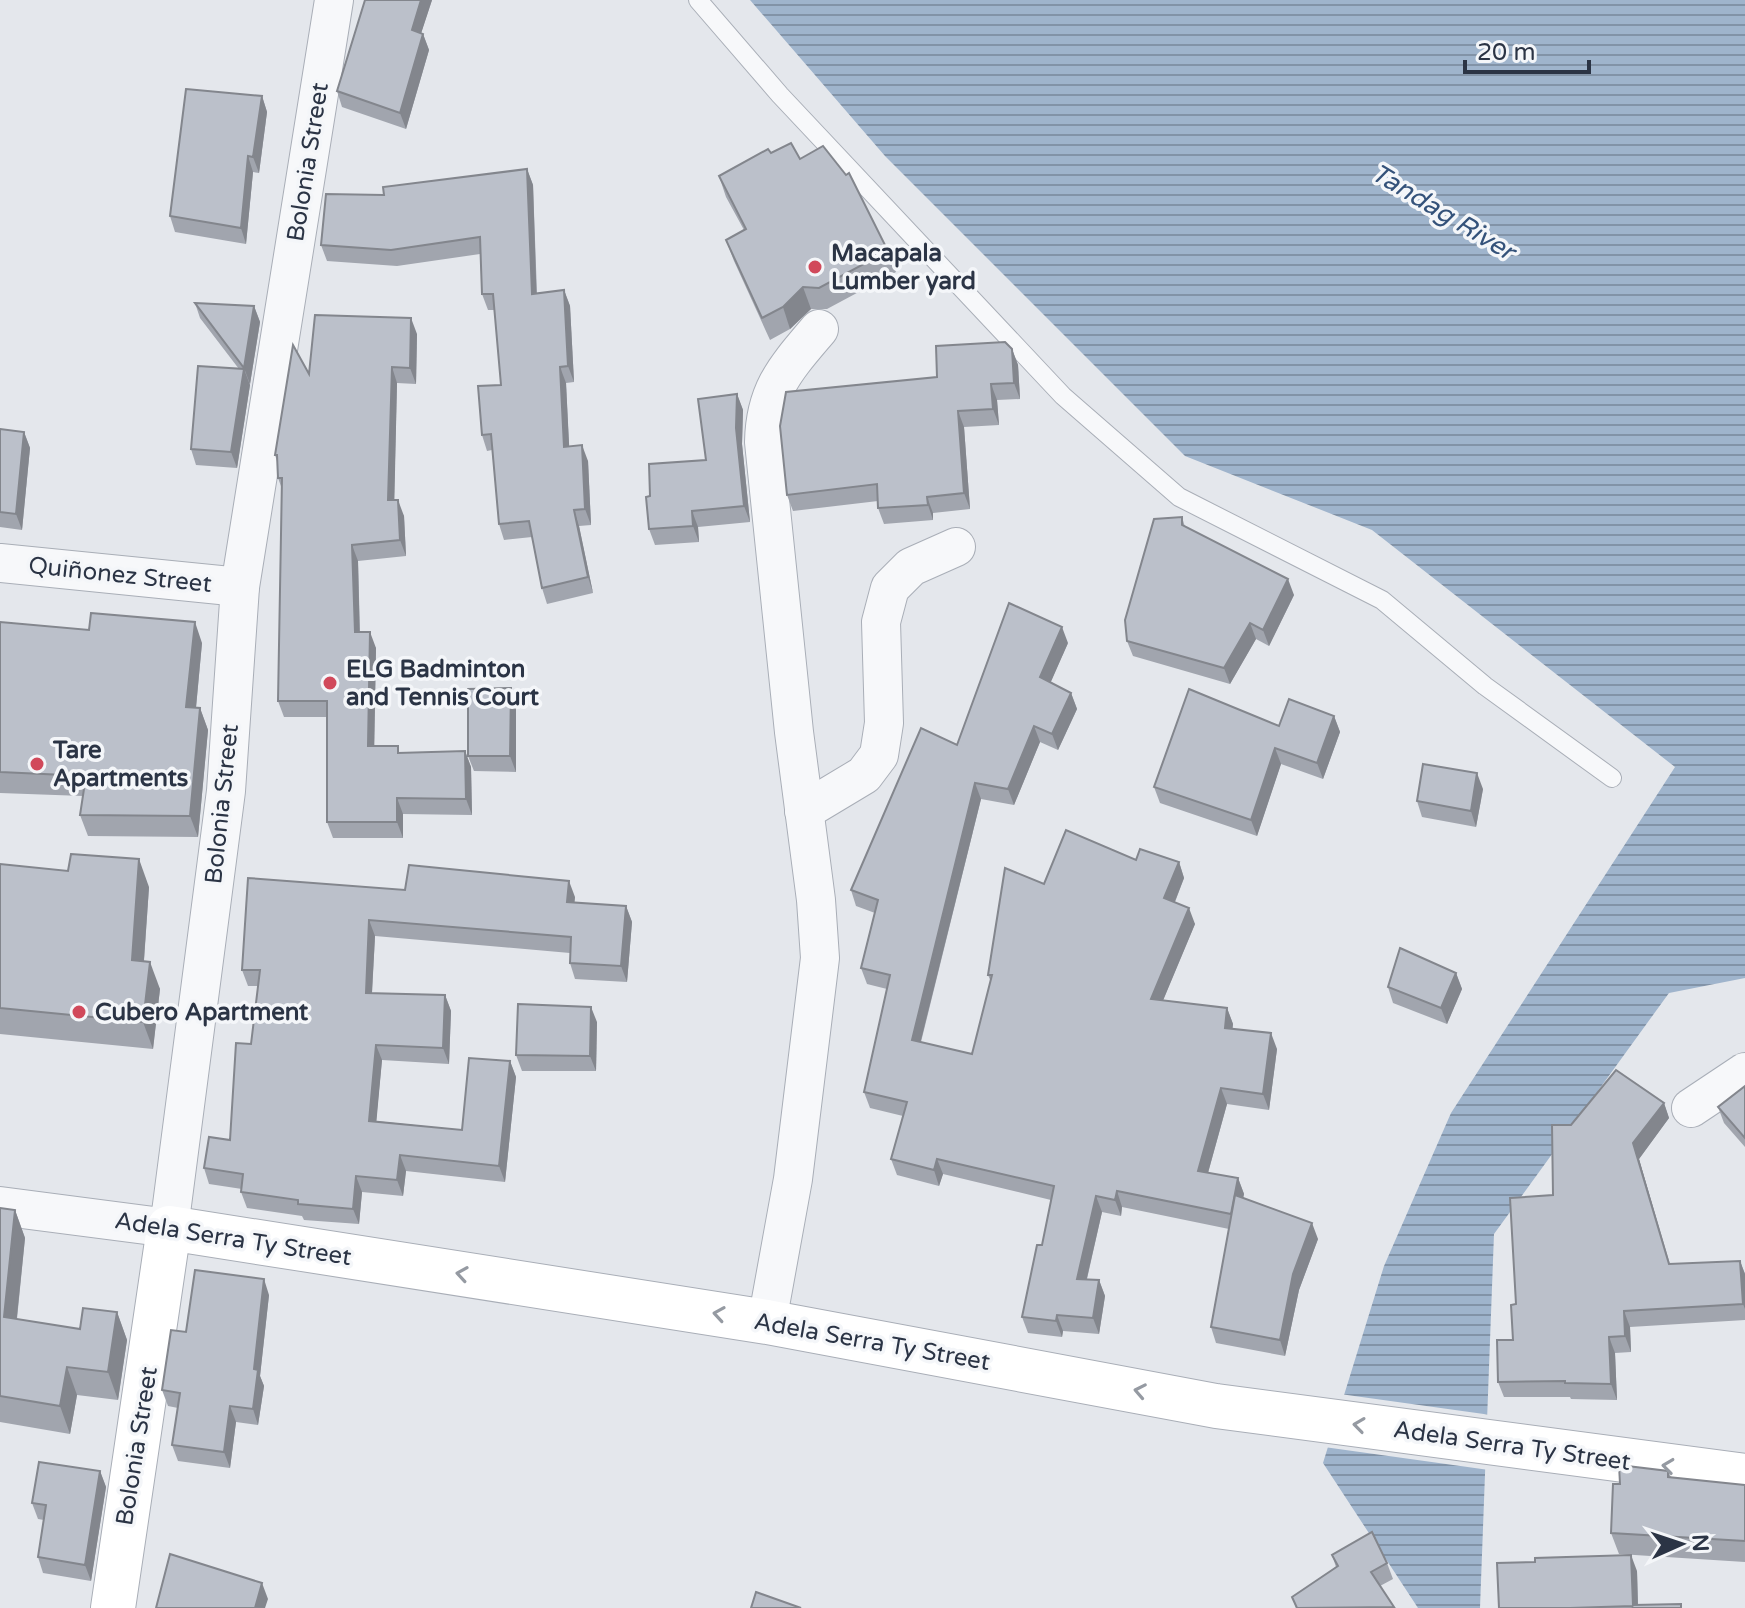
<svg xmlns="http://www.w3.org/2000/svg" width="1745" height="1608" font-family="'Varela Round',sans-serif">
<style>
.water{fill:url(#water-rules)}
.pier{fill:#e4e7ec}
.lines{fill:none;stroke-linecap:round;stroke-linejoin:round}
.lane-casing{stroke:#a9aeb7;stroke-width:20}
.street-casing{stroke:#a9aeb7;stroke-width:40}
.secondary-casing{stroke:#a9aeb7;stroke-width:46}
.lane{stroke:#f7f8fa;stroke-width:18}
.street{stroke:#f7f8fa;stroke-width:38}
.secondary{stroke:#fff;stroke-width:44}
.wall{fill:#a1a5ae}
.shaded-wall{fill:#83868d}
.building{fill:#bbc0ca;stroke:#83868d;stroke-width:2}
.oneway{stroke:#959aa2}
.poi-dot{fill:#d1495b;stroke:#f4f6f9;stroke-width:3}
.labels{text-anchor:middle;dominant-baseline:central;stroke-width:7;stroke-linejoin:round;paint-order:stroke}
.street-label{font-size:24px;fill:#2b3445;stroke:#f4f6f9}
.poi-label{font-size:24px;font-weight:bold;fill:#2b3445;stroke:#f4f6f9;text-anchor:start}
.water-label{font-size:26px;font-style:italic;fill:#34527a;stroke:#f4f6f9}
</style>
<defs>
<pattern id="water-rules" width="6" height="5" patternUnits="userSpaceOnUse" patternTransform="scale(2)"><rect width="6" height="5" fill="#9fb4cc"/><path d="M0 2.5h6" fill="none" stroke="#8293a7"/></pattern>
</defs>
<rect width="100%" height="100%" fill="#e4e7ec"/>
<polygon class="water" points="750,0 1745,0 1745,978 1669,993 1494,1234 1480,1608 1418,1608 1323,1463 1384,1266 1451,1113 1675,767 1372,530 1185,456 885,156"/>
<polygon class="pier" points="1340,1394 1491,1415 1489,1470 1324,1447"/>
<g class="lines">
<defs>
<polyline id="lane" points="698,0 780,95 1063,396 1179,497 1382,600 1485,686 1612,778"/>
<g id="street">
<polyline points="0,563 240,587"/>
<polyline points="804,811 864,775 879,755 884,723 881,622 890,588 911,567 956,547"/>
<polyline points="1691,1108 1745,1072"/>
<polyline points="0,1206 169,1228 226,791 240,587 334,0"/>
<path d="M767 1322 793 1179 820 958 816 900 794 732 764 442C765 389 787 367 819 329"/>
</g>
<polyline id="secondary" points="113,1608 169,1228 767,1322 1216,1406 1745,1476"/>
</defs>
<use href="#lane" class="lane-casing"/>
<use href="#street" class="street-casing"/>
<use href="#secondary" class="secondary-casing"/>
<use href="#lane" class="lane"/>
<use href="#street" class="street"/>
<use href="#secondary" class="secondary"/>
</g>
<g class="wall">
<polygon points="365,0 432,0 421,33 423,34 429,50 406,129 342,107 337,91"/>
<polygon points="262,96 267,112 259,173 253,172 246,244 175,232 170,216"/>
<polygon points="771,153 800,159 888,251 896,272 827,309 811,309 790,329 770,340 734,261 726,240 744,230 726,197 719,176"/>
<polygon points="527,169 533,185 537,293 564,290 570,306 574,382 566,383 569,446 588,461 591,525 579,526 593,593 547,604 542,588 532,537 504,540 499,524 492,450 487,451 482,435 501,385 495,310 488,310 482,294 480,254 397,266 327,261 321,245 384,195"/>
<polygon points="195,303 254,306 260,322 250,384 249,383 250,385 237,468 196,465 191,449 239,369 200,318"/>
<polygon points="417,334 416,384 397,383 394,500 404,516 406,556 358,561 360,632 376,648 374,746 401,753 465,751 471,767 472,815 403,814 403,838 333,838 327,822 327,717 284,717 278,701 282,489 278,478 277,461 275,455 309,374"/>
<polygon points="1012,349 1018,365 1020,399 997,400 999,425 964,427 970,509 933,513 933,520 884,524 878,508 878,501 793,511 787,495 937,377"/>
<polygon points="737,394 743,410 742,444 750,522 698,527 699,542 655,545 649,529 706,460"/>
<polygon points="0,429 24,432 30,448 22,530 0,527"/>
<polygon points="1182,517 1185,527 1294,595 1269,646 1256,639 1230,684 1133,656 1127,641"/>
<polygon points="0,622 202,643 196,708 200,708 208,730 198,837 88,836 80,815 83,796 0,793"/>
<polygon points="1068,643 1050,683 1071,693 1077,709 1058,750 1040,742 1014,805 981,799 921,1042 972,1054 991,982 988,975 1044,884 1136,860 1179,862 1184,878 1175,902 1195,924 1163,1000 1227,1008 1233,1024 1232,1029 1277,1049 1269,1110 1227,1104 1208,1173 1238,1178 1244,1194 1243,1198 1318,1239 1299,1290 1285,1356 1216,1343 1211,1327 1229,1229 1122,1207 1121,1216 1102,1212 1087,1279 1099,1280 1105,1296 1099,1334 1063,1331 1062,1337 1028,1333 1022,1317 1042,1245 1051,1200 943,1174 939,1186 897,1175 891,1159 903,1116 870,1108 864,1092 887,989 867,984 861,968 875,913 856,906 851,890 957,745"/>
<polygon points="516,704 516,772 474,771 468,756"/>
<polygon points="1334,716 1340,732 1323,779 1281,764 1257,836 1160,803 1154,787 1279,726"/>
<polygon points="1483,789 1476,827 1422,817 1417,801"/>
<polygon points="0,864 149,887 144,961 160,989 153,1049 0,1034"/>
<polygon points="405,890 575,897 574,903 626,906 632,922 627,982 575,979 570,963 570,953 375,936 372,994 445,995 451,1011 449,1064 382,1060 376,1121 462,1130 510,1061 516,1077 505,1182 406,1171 403,1196 362,1192 359,1224 304,1220 302,1216 247,1208 241,1192 242,1189 209,1184 204,1168 230,1140 251,1044 258,986 248,986 242,970"/>
<polygon points="1456,973 1462,989 1447,1024 1393,1003 1388,987"/>
<polygon points="597,1022 596,1071 522,1071 516,1055"/>
<polygon points="1745,1086 1745,1147 1724,1123 1718,1107"/>
<polygon points="1664,1103 1669,1118 1639,1159 1670,1264 1740,1261 1745,1274 1745,1320 1630,1327 1631,1352 1615,1353 1617,1400 1571,1399 1570,1397 1504,1397 1498,1382 1513,1340 1516,1304 1553,1195 1571,1125"/>
<polygon points="0,1208 15,1210 25,1238 17,1319 80,1329 117,1312 127,1340 118,1400 77,1395 70,1434 0,1422"/>
<polygon points="269,1295 260,1376 264,1386 258,1425 236,1422 230,1468 178,1461 172,1445 178,1408 168,1406 162,1390 186,1332"/>
<polygon points="100,1471 106,1487 91,1581 43,1573 38,1557 44,1520 38,1519 32,1503"/>
<polygon points="1668,1471 1671,1477 1745,1485 1745,1562 1619,1554 1611,1533 1620,1484"/>
<polygon points="1332,1555 1387,1563 1393,1579 1380,1586 1394,1608 1296,1608 1292,1597 1336,1567"/>
<polygon points="1637,1571 1638,1605 1682,1608 1499,1608"/>
</g>
<g class="shaded-wall">
<polygon points="421,0 432,0 417,46 412,30"/>
<polygon points="423,34 429,50 406,129 400,113"/>
<polygon points="262,96 267,112 259,173 253,157"/>
<polygon points="248,156 253,172 246,244 241,228"/>
<polygon points="527,169 533,185 537,310 532,294"/>
<polygon points="803,287 811,309 790,329 783,307"/>
<polygon points="564,290 570,306 574,382 568,366"/>
<polygon points="254,306 260,322 250,384 244,368"/>
<polygon points="411,318 417,334 416,384 410,368"/>
<polygon points="1012,349 1018,365 1020,399 1014,383"/>
<polygon points="392,367 397,383 394,516 388,500"/>
<polygon points="560,367 566,383 570,463 564,447"/>
<polygon points="244,369 250,385 237,468 231,452"/>
<polygon points="991,384 997,400 999,425 993,409"/>
<polygon points="737,394 743,410 742,444 750,522 744,506 736,428"/>
<polygon points="958,411 964,427 970,509 964,493"/>
<polygon points="24,432 30,448 22,530 16,514"/>
<polygon points="582,445 588,461 591,525 585,509"/>
<polygon points="927,497 933,513 933,520 928,505"/>
<polygon points="398,500 404,516 406,556 400,540"/>
<polygon points="574,510 579,526 593,593 588,577"/>
<polygon points="692,511 698,527 699,542 693,526"/>
<polygon points="352,545 358,561 360,648 355,632"/>
<polygon points="1288,579 1294,595 1269,646 1263,630"/>
<polygon points="195,622 202,643 194,728 186,707"/>
<polygon points="1250,623 1256,639 1230,684 1224,668"/>
<polygon points="1062,627 1068,643 1046,693 1040,677"/>
<polygon points="370,632 376,648 374,761 368,746"/>
<polygon points="511,688 516,704 516,772 510,756"/>
<polygon points="1071,693 1077,709 1058,750 1052,734"/>
<polygon points="200,708 208,730 198,837 190,816"/>
<polygon points="1334,716 1340,732 1323,779 1317,763"/>
<polygon points="1034,726 1040,742 1014,805 1008,789"/>
<polygon points="1275,748 1281,764 1257,836 1251,820"/>
<polygon points="465,751 471,767 472,815 466,799"/>
<polygon points="1477,773 1483,789 1476,827 1471,811"/>
<polygon points="975,783 981,799 917,1056 912,1040"/>
<polygon points="397,798 403,814 403,838 397,822"/>
<polygon points="139,859 149,887 142,987 132,960"/>
<polygon points="1179,862 1184,878 1170,914 1164,898"/>
<polygon points="569,881 575,897 573,918 567,902"/>
<polygon points="626,906 632,922 627,982 621,966"/>
<polygon points="1189,908 1195,924 1157,1015 1151,999"/>
<polygon points="369,920 375,936 371,1009 366,993"/>
<polygon points="150,962 160,989 153,1049 143,1022"/>
<polygon points="1456,973 1462,989 1447,1024 1441,1008"/>
<polygon points="445,995 451,1011 449,1064 443,1048"/>
<polygon points="591,1007 597,1022 596,1071 590,1056"/>
<polygon points="1227,1008 1233,1024 1231,1044 1225,1028"/>
<polygon points="1271,1033 1277,1049 1269,1110 1263,1094"/>
<polygon points="376,1045 382,1060 375,1137 369,1121"/>
<polygon points="510,1061 516,1077 505,1182 499,1166"/>
<polygon points="1221,1088 1227,1104 1204,1187 1198,1171"/>
<polygon points="1664,1103 1669,1118 1639,1159 1674,1280 1633,1143"/>
<polygon points="400,1155 406,1171 403,1196 397,1180"/>
<polygon points="937,1159 943,1174 939,1186 934,1170"/>
<polygon points="356,1176 362,1192 359,1224 353,1209"/>
<polygon points="1238,1178 1244,1194 1236,1230 1231,1214"/>
<polygon points="1117,1191 1122,1207 1121,1216 1115,1200"/>
<polygon points="1096,1196 1102,1212 1083,1295 1077,1279"/>
<polygon points="15,1210 25,1238 14,1345 4,1317"/>
<polygon points="1312,1223 1318,1239 1299,1290 1285,1356 1280,1340 1293,1274"/>
<polygon points="1740,1261 1745,1274 1745,1309 1743,1304"/>
<polygon points="264,1279 269,1295 260,1376 264,1386 258,1425 253,1409 254,1369"/>
<polygon points="1099,1280 1105,1296 1099,1334 1093,1318"/>
<polygon points="1624,1311 1630,1327 1631,1352 1625,1336"/>
<polygon points="117,1312 127,1340 118,1400 108,1372"/>
<polygon points="1057,1315 1063,1331 1062,1337 1056,1321"/>
<polygon points="1609,1337 1615,1353 1617,1400 1611,1384"/>
<polygon points="67,1367 77,1395 70,1434 60,1406"/>
<polygon points="230,1406 236,1422 230,1468 224,1452"/>
<polygon points="100,1471 106,1487 91,1581 85,1565"/>
<polygon points="1631,1555 1637,1571 1638,1608 1633,1605"/>
<polygon points="262,1583 268,1599 265,1608 255,1608"/>
</g>
<g class="building">
<polygon points="365,0 421,0 412,30 423,34 400,113 337,91"/>
<polygon points="186,89 262,96 253,157 248,156 241,228 170,216"/>
<polygon points="791,143 800,159 823,146 846,175 849,173 888,251 819,288 803,287 783,307 762,318 726,240 746,229 719,176 768,149 771,153"/>
<polygon points="527,169 532,294 564,290 568,366 560,367 564,447 582,445 585,509 574,510 588,577 542,588 529,521 499,524 491,434 482,435 478,386 501,385 493,294 482,294 480,237 391,250 321,245 326,194 384,195 383,187"/>
<polygon points="195,303 254,306 244,368"/>
<polygon points="315,315 411,318 410,368 392,367 388,500 398,500 400,540 352,545 355,632 370,632 368,746 398,746 398,753 465,751 466,799 397,798 397,822 327,822 327,701 278,701 282,478 278,478 277,455 275,455 293,345 309,374"/>
<polygon points="1005,342 1012,349 1014,383 991,384 993,409 958,411 964,493 927,497 928,505 878,508 877,484 787,495 780,426 786,392 937,377 936,346"/>
<polygon points="198,366 244,369 231,452 191,449"/>
<polygon points="737,394 736,428 744,506 692,511 693,526 649,529 646,497 650,496 649,464 706,460 698,399"/>
<polygon points="0,429 24,432 16,514 0,512"/>
<polygon points="1182,517 1182,525 1288,579 1263,630 1250,623 1224,668 1127,641 1125,620 1154,519"/>
<polygon points="1009,603 1062,627 1040,677 1071,693 1052,734 1034,726 1008,789 975,783 912,1040 972,1054 992,975 988,975 1005,868 1044,884 1066,830 1136,860 1140,849 1179,862 1164,898 1189,908 1151,999 1227,1008 1225,1028 1271,1033 1263,1094 1221,1088 1198,1171 1238,1178 1231,1214 1117,1191 1115,1200 1096,1196 1077,1279 1099,1280 1093,1318 1057,1315 1056,1321 1022,1317 1037,1245 1042,1245 1054,1186 937,1159 934,1170 891,1159 907,1102 864,1092 890,975 861,968 878,900 851,890 921,728 957,745"/>
<polygon points="91,613 195,622 186,707 200,708 190,816 80,815 86,776 0,772 0,622 89,630"/>
<polygon points="511,688 510,756 468,756 468,689"/>
<polygon points="1189,689 1279,726 1289,699 1334,716 1317,763 1275,748 1251,820 1154,787"/>
<polygon points="1423,764 1477,773 1471,811 1417,801"/>
<polygon points="71,854 139,859 132,960 150,962 143,1022 0,1008 0,864 68,871"/>
<polygon points="409,865 569,881 567,902 626,906 621,966 570,963 571,937 369,920 366,993 445,995 443,1048 376,1045 369,1121 462,1130 469,1058 510,1061 499,1166 400,1155 397,1180 356,1176 353,1209 298,1204 298,1200 241,1192 243,1174 204,1168 209,1137 230,1140 236,1043 251,1044 260,970 242,970 248,878 405,890"/>
<polygon points="1400,948 1456,973 1441,1008 1388,987"/>
<polygon points="518,1004 591,1007 590,1056 516,1055"/>
<polygon points="1616,1070 1664,1103 1633,1143 1669,1264 1740,1261 1743,1304 1624,1311 1625,1336 1609,1337 1611,1384 1565,1383 1565,1381 1498,1382 1497,1340 1513,1340 1511,1305 1516,1304 1510,1198 1553,1195 1552,1125 1571,1125"/>
<polygon points="1745,1086 1745,1138 1718,1107"/>
<polygon points="1235,1195 1312,1223 1293,1274 1280,1340 1211,1327"/>
<polygon points="0,1208 15,1210 4,1317 80,1329 83,1308 117,1312 108,1372 67,1367 60,1406 0,1396"/>
<polygon points="195,1270 264,1279 254,1369 258,1370 253,1409 230,1406 224,1452 172,1445 180,1393 162,1390 171,1330 186,1332"/>
<polygon points="39,1462 100,1471 85,1565 38,1557 46,1505 32,1503"/>
<polygon points="1619,1465 1668,1471 1668,1477 1745,1485 1745,1541 1611,1533 1613,1484 1620,1484"/>
<polygon points="1372,1532 1387,1563 1371,1572 1394,1607 1297,1608 1292,1597 1338,1566 1332,1555"/>
<polygon points="170,1554 262,1583 255,1608 156,1608"/>
<polygon points="1631,1555 1633,1605 1681,1604 1681,1608 1633,1608 1632,1606 1570,1608 1499,1608 1497,1563 1535,1562 1535,1558"/>
<polygon points="756,1592 801,1608 751,1608"/>
</g>
<defs><path id="oneway-chevron" d="M-2-3.5L2.5 0L-2 3.5" fill="none" stroke-width="1.6" stroke-linecap="round" stroke-linejoin="round" transform="scale(2)"/></defs>
<g class="oneway">
<use href="#oneway-chevron" transform="translate(462 1274) rotate(-171)"/>
<use href="#oneway-chevron" transform="translate(719 1314) rotate(-171)"/>
<use href="#oneway-chevron" transform="translate(1140 1391) rotate(-169)"/>
<use href="#oneway-chevron" transform="translate(1359 1425) rotate(-172)"/>
<use href="#oneway-chevron" transform="translate(1668 1466) rotate(-173)"/>
</g>
<g class="poi-dot">
<circle cx="815" cy="267" r="8"/>
<circle cx="330" cy="683" r="8"/>
<circle cx="37" cy="764" r="8"/>
<circle cx="79" cy="1012" r="8"/>
</g>
<g class="labels">
<g class="street-label">
<text transform="translate(308 162) rotate(-81)">Bolonia Street</text>
<text transform="translate(120 575) rotate(6)">Quiñonez Street</text>
<text transform="translate(222 804) rotate(-84)">Bolonia Street</text>
<text transform="translate(233 1239) rotate(9)">Adela Serra Ty Street</text>
<text transform="translate(872 1342) rotate(10)">Adela Serra Ty Street</text>
<text transform="translate(137 1446) rotate(-81)">Bolonia Street</text>
<text transform="translate(1512 1446) rotate(8)">Adela Serra Ty Street</text>
</g>
<g class="poi-label">
<text x="831" y="253">Macapala<tspan x="831" dy="28">Lumber yard</tspan></text>
<text x="346" y="669">ELG Badminton<tspan x="346" dy="28">and Tennis Court</tspan></text>
<text x="53" y="750">Tare<tspan x="53" dy="28">Apartments</tspan></text>
<text x="95" y="1012">Cubero Apartment</text>
</g>
<g class="water-label">
<text transform="translate(1443 212) rotate(31)">Tandag River</text>
</g>
</g>
<g transform="translate(1681 1544) rotate(87)" stroke="#f4f6f9" stroke-width="6" paint-order="stroke">
<path d="M0-6L14 30L0 20L-14 30Z" fill="#2b3445"/>
<text y="-12" font-size="22" font-weight="bold" text-anchor="middle" fill="#2b3445">N</text>
</g>
<path d="M1465 60v12h124v-12" fill="none" stroke="#2b3445" stroke-width="4"/>
<text x="1477" y="60" font-size="24" fill="#2b3445" stroke="#f4f6f9" stroke-width="6" paint-order="stroke">20 m</text>
</svg>
